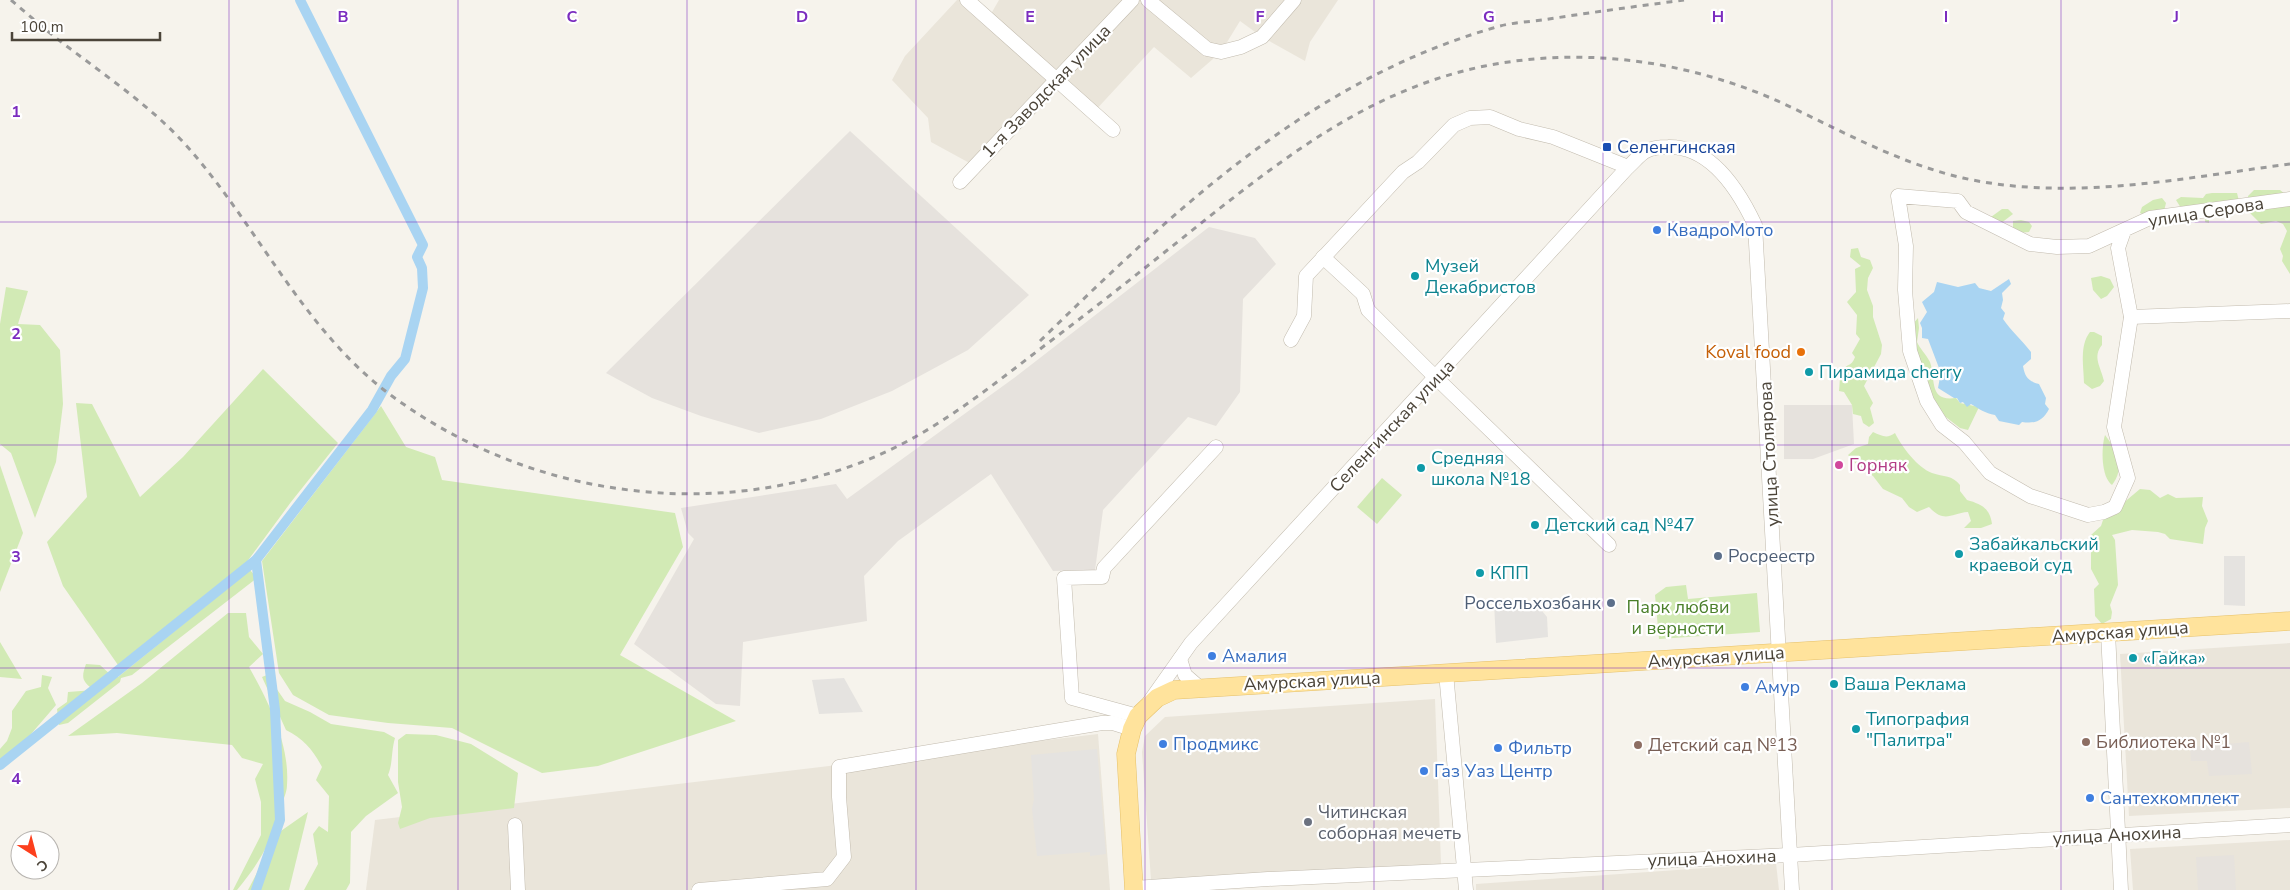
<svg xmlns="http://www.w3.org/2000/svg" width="2290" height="890" font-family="'Nunito Sans',sans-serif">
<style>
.residential{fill:#eae5da}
.industrial{fill:#e6e2dd}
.green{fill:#d2eab5}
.parking{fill:#e5e3e0}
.water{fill:#a9d4f2}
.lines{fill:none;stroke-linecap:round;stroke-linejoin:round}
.canal{stroke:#a9d4f2;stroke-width:10}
.minor-casing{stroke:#c2bbae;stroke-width:15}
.major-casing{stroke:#e6c16a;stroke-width:19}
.minor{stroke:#fff;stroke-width:14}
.major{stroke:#ffe39c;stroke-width:18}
.rail{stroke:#9a9a9a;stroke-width:3;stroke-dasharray:6 6;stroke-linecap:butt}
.grid{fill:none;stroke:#7b2cbf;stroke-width:1;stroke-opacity:0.55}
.transit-dot{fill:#1a4fb4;stroke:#fff;stroke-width:2}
.shop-dot{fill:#3f7fe0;stroke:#fff;stroke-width:2}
.culture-dot{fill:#0f9aa8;stroke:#fff;stroke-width:2}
.food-dot{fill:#e8710a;stroke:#fff;stroke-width:2}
.hotel-dot{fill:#d1479c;stroke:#fff;stroke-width:2}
.service-dot{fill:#5c6f8a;stroke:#fff;stroke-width:2}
.education-dot{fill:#8d6e63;stroke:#fff;stroke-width:2}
.worship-dot{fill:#6b7280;stroke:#fff;stroke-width:2}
.labels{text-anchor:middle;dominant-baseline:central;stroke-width:4.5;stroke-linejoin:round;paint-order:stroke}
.street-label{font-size:18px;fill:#4b4439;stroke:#fff}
.transit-label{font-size:18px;fill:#164399;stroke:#fff;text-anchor:start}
.shop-label{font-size:18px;fill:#366cbe;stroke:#fff;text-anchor:start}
.culture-label{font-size:18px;fill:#0d838f;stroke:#fff;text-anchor:start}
.food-label{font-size:18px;fill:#c56008;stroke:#fff;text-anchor:end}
.hotel-label{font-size:18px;fill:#b23c85;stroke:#fff;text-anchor:start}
.service-label{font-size:18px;fill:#4e5e75;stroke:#fff;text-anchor:start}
.park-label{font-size:18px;fill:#4a7f2a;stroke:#fff}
.education-label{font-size:18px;fill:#785e54;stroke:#fff;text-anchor:start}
.worship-label{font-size:18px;fill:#5b616d;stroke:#fff;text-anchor:start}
.grid-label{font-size:16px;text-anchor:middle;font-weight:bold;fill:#7b2cbf;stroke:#fff;stroke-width:4.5;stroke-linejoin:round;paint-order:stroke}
</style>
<rect width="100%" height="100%" fill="#f6f3ec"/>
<g class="residential">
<polygon points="957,0 967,0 988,19 999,0 1338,0 1310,42 1305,61 1262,37 1240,21 1221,52 1191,78 1154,47 1093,113 1056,80 975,166 931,142 928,118 892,80 905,56"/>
<polygon points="2290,643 2290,808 2129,816 2120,654"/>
<polygon points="1435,699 1441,864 1151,880 1142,752 1145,736 1165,717"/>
<polygon points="1098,734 1110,890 366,890 375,820"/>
<polygon points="2290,840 2290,890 2133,890 2130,849"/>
<polygon points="1776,863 1779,890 1476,890 1476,884"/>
</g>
<g class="industrial">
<polygon points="850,131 1029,295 968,350 892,391 821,419 759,433 701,416 652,398 606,373"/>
<polygon points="1209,227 1255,238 1276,264 1243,299 1240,392 1216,426 1188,417 1103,510 1095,570 1053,571 991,474 898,541 864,576 867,621 743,642 740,706 716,704 634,644 694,539 688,533 681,508 836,484 847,499 1014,378"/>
<polygon points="1784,405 1852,405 1854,444 1813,459 1784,459"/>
<polygon points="2249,742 2252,774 2209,776 2207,761 2191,761 2190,747"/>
<polygon points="2234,855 2236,890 2198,890 2196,857"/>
</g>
<g class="green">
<polygon points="2254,190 2280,190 2290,198 2290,274 2282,261 2283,256 2280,249 2287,231 2283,224 2276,221 2261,224 2247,210 2248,196"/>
<polygon points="2212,193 2237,193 2239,201 2209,218 2209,223 2205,222 2206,205 2200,204 2181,208 2176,200 2181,197 2203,198 2206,194"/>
<polygon points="2162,198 2166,203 2164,211 2146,216 2140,213 2142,207 2153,200"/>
<polygon points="2002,209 2008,209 2013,214 2000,224 1991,217"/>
<polygon points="2021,220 2029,222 2032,226 2029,232 2018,233 2013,231 2013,221"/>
<path d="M1858 248 1861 257 1870 260 1873 268 1868 278 1867 290 1873 306V317L1882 345 1881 354 1864 386 1873 403 1870 408 1874 423 1869 427 1863 423 1861 416 1853 414 1852 405 1844 392 1839 391C1840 385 1839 374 1843 369 1849 363 1851 367 1855 357L1852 353 1860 339 1856 334 1857 315 1847 302 1856 292 1855 269 1861 266 1850 257 1851 249Z"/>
<polygon points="2101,276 2110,279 2114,287 2107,296 2101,299 2093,290 2091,278"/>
<polygon points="6,287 28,291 18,324 40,325 60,350 63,404 56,462 35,518 11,453 0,444 0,324"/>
<path d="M1918 318 1919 328 1917 342C1920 349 1926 354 1930 362 1936 379 1928 402 1956 398L1960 403 1979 407 1968 430 1960 428 1938 411 1905 333Z"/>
<path d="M2090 332H2094L2102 336V345C2092 357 2101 367 2104 381L2100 386 2092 389 2084 383C2084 367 2079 346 2090 332Z"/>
<polygon points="263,369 338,443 291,502 246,563 220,587 118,665 63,586 47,542 87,497 76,403 92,404 140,497 183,457"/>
<polygon points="381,406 406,447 435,457 442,480 675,513 683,547 620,655 736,721 598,766 542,773 452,728 388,723 329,715 293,695 279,673 262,561"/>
<path d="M1873 432C1882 436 1887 439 1895 433 1902 447 1917 467 1932 473 1944 477 1952 475 1960 485V491L1967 500C1981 504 1990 508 1992 524L1981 528H1964L1971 521 1968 512C1951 513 1945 524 1929 507L1917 512 1909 507 1902 498 1883 489 1873 476 1860 468 1848 455 1856 448 1868 444 1869 437Z"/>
<path d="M2105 435C2118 452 2125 468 2112 485 2101 477 2101 448 2105 435Z"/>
<polygon points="0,465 23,533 0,592"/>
<polygon points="1382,478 1402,495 1377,524 1357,507"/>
<polygon points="2140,489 2150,490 2160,498 2168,494 2176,498 2203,497 2202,506 2208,521 2205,528 2203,544 2170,539 2165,534 2158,532 2132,530 2112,535 2115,540 2118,585 2110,605 2112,612 2111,619 2102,624 2095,616 2094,589 2099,584 2091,569 2091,535 2101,526 2103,520"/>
<path d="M250 570 257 578 132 675 121 678 120 682 68 723 59 725 57 709 67 702 68 692 94 690C82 681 81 678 86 664L100 665 112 676 118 677Z"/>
<polygon points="1686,585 1688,599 1757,593 1760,632 1659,639 1655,595 1666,587"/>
<path d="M228 613H246L249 637 263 654 249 667C268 701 290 744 287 785 287 792 283 800 281 807 270 844 261 861 237 890H233L261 835V802L255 779 263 764 242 758 232 745 117 733 68 736 142 683Z"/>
<polygon points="0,642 22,679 0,677"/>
<polygon points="42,675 52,677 48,688 56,705 0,770 0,749 7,741 12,728 12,711 26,691 41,687"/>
<path d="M267 675 285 701 310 712 331 724 384 732 395 738C391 752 393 763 388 775L398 793 366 816 351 832 350 883 346 890H304L318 864 313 834 319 826 328 832 329 796 316 780 322 767C313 750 304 739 286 730L262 677Z"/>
<polygon points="406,734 436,735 471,744 518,773 514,808 430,818 400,829 398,823 402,807 398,782 398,740"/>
<polygon points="308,812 289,890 248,890 278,833"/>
</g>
<g class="parking">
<polygon points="2224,556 2245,556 2245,606 2224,605"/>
<polygon points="1534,601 1547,617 1548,637 1496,643 1494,602"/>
<polygon points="844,678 863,712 819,714 812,680"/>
<polygon points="1097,749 1106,854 1090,856 1090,852 1037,856 1032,809 1034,799 1031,755"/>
</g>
<path class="water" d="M2009 279 2011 284 2002 293 2003 300 2001 308 2005 313 2003 319C2011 331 2022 340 2031 352V359L2023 366C2025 377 2028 381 2039 384L2046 398 2045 404 2049 409C2043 421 2035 424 2022 422L2019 425 1999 421 1995 415C1985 413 1979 409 1971 404L1967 407 1963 402 1960 403 1957 398H1954L1938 388 1940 377 1944 375 1943 369 1939 368 1928 339 1922 338V328L1920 323 1927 312 1922 302 1934 292 1937 282 1958 287 1975 283 1979 288 1991 291Z"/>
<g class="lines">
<g class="canal">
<polyline points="256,560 275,710 280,820 256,890"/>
<polyline points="0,765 256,560 372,410 391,376 405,359 423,288 422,268 417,257 423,245 300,0"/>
</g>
<defs>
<g id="minor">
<polyline points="967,0 1113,130"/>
<polyline points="1148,0 1207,49 1221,52 1241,47 1262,37 1294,0"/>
<polyline points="960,182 1132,0"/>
<polyline points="2124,231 2118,248 2131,317 2114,427 2128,478 2115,507 2104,512 2088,515 2030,496 1990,473 1964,442 1942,425 1927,401 1910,351 1905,290 1906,246 1898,196 1958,201 1966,212 2030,244 2057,247 2089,246 2150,218 2290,199"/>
<polyline points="1323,257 1363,294 1368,310 1426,368 1609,545"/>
<polyline points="2131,317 2290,311"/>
<polyline points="1291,340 1304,316 1306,276 1403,172 1418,162 1454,125 1470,118 1490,117 1519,129 1553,137 1628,167"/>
<polyline points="2108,633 2121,890"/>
<polyline points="1180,659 1185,675 1200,688"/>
<polyline points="1446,673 1466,890"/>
<path d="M1150 701 1191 643 1628 167C1634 162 1639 155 1646 151 1652 148 1662 147 1668 147 1711 146 1739 191 1755 225L1792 890"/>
<polyline points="1138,716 1072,698 1064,578 1102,577 1104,568 1216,447"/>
<polyline points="515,825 518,890"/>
<polyline points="1134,888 1268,879 1790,855 2290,825"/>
<polyline points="699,890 827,879 844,857 839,797 839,767 1102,723 1113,723 1132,729"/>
</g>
<polyline id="major" points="1134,890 1126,754 1132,729 1138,716 1157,698 1174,690 2290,621"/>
</defs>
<use href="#minor" class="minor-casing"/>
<use href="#major" class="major-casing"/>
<use href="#minor" class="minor"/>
<use href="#major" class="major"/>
<g class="rail">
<path d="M11 0C31 17 51 35 72 50 114 82 158 112 192 152 260 231 306 333 392 396 467 451 554 484 648 492 738 500 835 482 915 437 961 411 1002 378 1044 346 1100 304 1155 260 1210 216 1295 149 1377 88 1485 66 1585 46 1688 61 1780 102 1840 130 1898 163 1963 178 2071 202 2182 178 2290 164"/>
<path d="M1040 341C1175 210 1308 82 1493 28 1511 22 1531 22 1549 19 1594 12 1639 6 1684 0"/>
</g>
</g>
<path class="grid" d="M229 0V890M458 0V890M687 0V890M916 0V890M1145 0V890M1374 0V890M1603 0V890M1832 0V890M2061 0V890M0 222H2290M0 445H2290M0 668H2290"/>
<rect class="transit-dot" x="1602" y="142" width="10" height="10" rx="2.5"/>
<g class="shop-dot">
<circle cx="1657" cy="230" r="5"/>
<circle cx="1212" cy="656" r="5"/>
<circle cx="1745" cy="687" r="5"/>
<circle cx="1163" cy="744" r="5"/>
<circle cx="1498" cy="748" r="5"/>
<circle cx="1424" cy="771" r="5"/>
<circle cx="2090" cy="798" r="5"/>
</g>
<g class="culture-dot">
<circle cx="1415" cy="276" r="5"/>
<circle cx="1809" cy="372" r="5"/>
<circle cx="1421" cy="468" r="5"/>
<circle cx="1535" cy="525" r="5"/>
<circle cx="1959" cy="554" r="5"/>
<circle cx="1480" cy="573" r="5"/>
<circle cx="2133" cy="658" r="5"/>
<circle cx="1834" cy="684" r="5"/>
<circle cx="1856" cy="729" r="5"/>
</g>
<circle class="food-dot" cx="1801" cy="352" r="5"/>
<circle class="hotel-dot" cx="1839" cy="465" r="5"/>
<g class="service-dot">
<circle cx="1718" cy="556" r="5"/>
<circle cx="1611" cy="603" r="5"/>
</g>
<g class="education-dot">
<circle cx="2086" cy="742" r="5"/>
<circle cx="1638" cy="745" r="5"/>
</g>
<circle class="worship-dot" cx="1308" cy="822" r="5"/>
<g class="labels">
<g class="street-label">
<text transform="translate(1046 91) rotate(-46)">1-я Заводская улица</text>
<text transform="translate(2206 212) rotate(-9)">улица Серова</text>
<text transform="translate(1392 426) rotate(-47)">Селенгинская улица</text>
<text transform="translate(1769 454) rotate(-93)">улица Столярова</text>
<text transform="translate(2120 632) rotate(-4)">Амурская улица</text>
<text transform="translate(1716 657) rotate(-4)">Амурская улица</text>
<text transform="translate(1312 681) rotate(-3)">Амурская улица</text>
<text transform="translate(2117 835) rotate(-3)">улица Анохина</text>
<text transform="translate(1712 858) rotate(-2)">улица Анохина</text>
</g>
<g class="transit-label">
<text x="1617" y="147">Селенгинская</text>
</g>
<g class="shop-label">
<text x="1667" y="230">КвадроМото</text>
<text x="1222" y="656">Амалия</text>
<text x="1755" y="687">Амур</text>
<text x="1173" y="744">Продмикс</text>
<text x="1508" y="748">Фильтр</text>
<text x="1434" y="771">Газ Уаз Центр</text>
<text x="2100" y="798">Сантехкомплект</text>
</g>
<g class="culture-label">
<text x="1425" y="266">Музей<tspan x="1425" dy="21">Декабристов</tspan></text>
<text x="1819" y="372">Пирамида cherry</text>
<text x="1431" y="458">Средняя<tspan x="1431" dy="21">школа №18</tspan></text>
<text x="1545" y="525">Детский сад №47</text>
<text x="1969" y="544">Забайкальский<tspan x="1969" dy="21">краевой суд</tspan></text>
<text x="1490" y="573">КПП</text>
<text x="2143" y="658">«Гайка»</text>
<text x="1844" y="684">Ваша Реклама</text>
<text x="1866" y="719">Типография<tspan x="1866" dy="21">"Палитра"</tspan></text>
</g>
<g class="food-label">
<text x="1791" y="352">Koval food</text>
</g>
<g class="hotel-label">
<text x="1849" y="465">Горняк</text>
</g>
<g class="service-label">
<text x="1728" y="556">Росреестр</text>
<text x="1601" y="603" text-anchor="end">Россельхозбанк</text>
</g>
<g class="park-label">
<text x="1678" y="607">Парк любви<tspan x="1678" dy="21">и верности</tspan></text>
</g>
<g class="education-label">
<text x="2096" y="742">Библиотека №1</text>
<text x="1648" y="745">Детский сад №13</text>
</g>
<g class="worship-label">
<text x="1318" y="812">Читинская<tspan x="1318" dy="21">соборная мечеть</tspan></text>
</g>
</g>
<g class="grid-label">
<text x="343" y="22">B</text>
<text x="572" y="22">C</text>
<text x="802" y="22">D</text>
<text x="1030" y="22">E</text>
<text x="1260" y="22">F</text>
<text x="1489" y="22">G</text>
<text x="1718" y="22">H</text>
<text x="1946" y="22">I</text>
<text x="2176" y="22">J</text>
<text x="16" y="117">1</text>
<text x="16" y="339">2</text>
<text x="16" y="562">3</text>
<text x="16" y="784">4</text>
</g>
<g transform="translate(35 855) rotate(144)"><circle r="24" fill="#ffffff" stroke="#b7b4b0"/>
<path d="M0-4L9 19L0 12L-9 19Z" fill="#fc3f1d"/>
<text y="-8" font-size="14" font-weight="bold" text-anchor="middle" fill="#4b4439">С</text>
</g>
<path d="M12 32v8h148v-8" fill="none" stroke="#4b4439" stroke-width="2.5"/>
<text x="20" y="32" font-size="15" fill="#4b4439" stroke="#ffffff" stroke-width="4" paint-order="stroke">100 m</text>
</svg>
